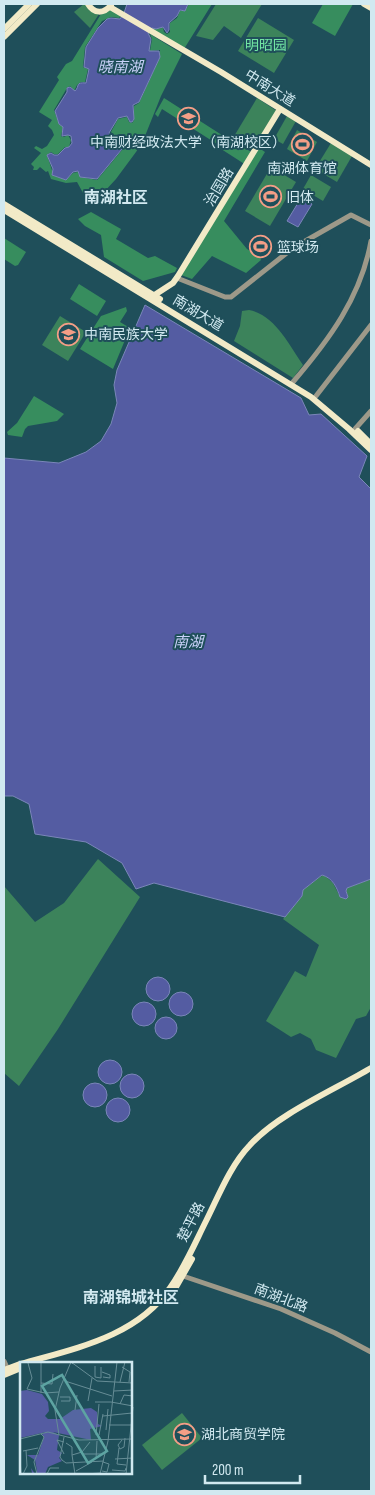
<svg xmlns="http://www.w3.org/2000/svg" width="375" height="1495" font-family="'Sofia Sans Condensed','Noto Sans SC',sans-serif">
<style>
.green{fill:#3c835b}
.forest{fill:#378d5e}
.water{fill:#545ca2;stroke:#7a86b9}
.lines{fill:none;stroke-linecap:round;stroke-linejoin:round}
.minor{stroke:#9d9989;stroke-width:5}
.major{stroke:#f2eac7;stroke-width:6}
.labels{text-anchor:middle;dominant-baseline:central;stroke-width:4;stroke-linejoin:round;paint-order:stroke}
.park-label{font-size:14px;fill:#72e5a3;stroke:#1f4f5a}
.street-label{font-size:14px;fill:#d1e9f0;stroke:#1f4f5a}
.poi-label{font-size:14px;fill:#d1e9f0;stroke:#1f4f5a;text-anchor:start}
.water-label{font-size:15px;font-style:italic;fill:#c9d1f9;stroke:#1f4f5a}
.quarter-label{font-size:16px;font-weight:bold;fill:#d1e9f0;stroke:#1f4f5a}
.inset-road{fill:none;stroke:#668d96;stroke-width:1}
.view{fill:#5da4a2;fill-opacity:0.15;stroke:#5da4a2;stroke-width:2.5}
.inset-edge{fill:none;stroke:#d1e9f0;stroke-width:2.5}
</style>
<rect width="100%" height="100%" fill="#1f4f5a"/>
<g class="green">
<polygon points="84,4 86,4 99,14 90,28 74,12"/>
<polygon points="216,4 262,4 241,38 224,26 213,40 196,36"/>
<polygon points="258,18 294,40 274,73 238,51"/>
<polygon points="257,98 280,113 256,152 233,138"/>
<polygon points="287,116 296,121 283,144 274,139"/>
<polygon points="297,130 317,142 307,161 287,149"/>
<polygon points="331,143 352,156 337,182 315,169"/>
<polygon points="271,167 296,182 270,226 245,211"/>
<polygon points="311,175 331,187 323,201 303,189"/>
<path d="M249 310C275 315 289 345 303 365L293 378 234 341 240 326 242 311Z"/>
<polygon points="60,316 86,332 68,361 42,345"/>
<polygon points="98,859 140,897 58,1029 19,1086 4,1073 4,886 35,922 64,903"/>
<polygon points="324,875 333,883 340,897 348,896 346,890 347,888 371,879 371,1007 366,1016 356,1019 336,1058 316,1050 311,1039 300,1033 291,1037 266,1021 295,971 306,977 319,945 283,919 302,896 303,890 320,877"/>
<polygon points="182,1413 202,1438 162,1470 142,1445"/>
</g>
<g class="forest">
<polygon points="189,4 212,4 184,49 152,29 163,28 164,32 167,34 170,32 170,23 177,18 180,11 185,11"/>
<polygon points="323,4 353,4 335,36 312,23"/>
<polygon points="110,9 121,16 119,18 111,17 102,21 98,27 85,47 83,67 88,69 85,82 81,82 77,85 74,91 70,86 67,88 54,110 59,124 63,127 61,136 64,137 68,135 71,140 69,147 65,147 58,154 54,154 51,152 47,155 52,170 52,175 66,180 73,173 78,172 80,177 97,180 122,150 124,144 119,143 116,137 111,132 118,119 127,117 129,122 132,123 134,120 134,106 139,103 160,57 160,50 150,51 152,39 150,34 182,54 161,96 143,141 136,152 116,179 92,205 88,202 77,182 66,183 51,179 48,171 46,172 40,167 37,170 33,170 34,167 31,164 41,153 34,148 36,146 42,149 47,146 54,135 52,130 48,126 52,120 39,112 59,80 57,77 66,64 72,61 101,14"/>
<polygon points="164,98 225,137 217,144 162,109 158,117 155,114"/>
<polygon points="228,138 253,153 246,165 218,147"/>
<polygon points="259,148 265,152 224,221 247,249 260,257 261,260 246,273 212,256 192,279 181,275"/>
<polygon points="91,212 121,229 116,239 148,258 155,256 177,268 175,272 143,281 104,257 101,235 85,226 78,219"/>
<polygon points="4,238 26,252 18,265 15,266 4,259"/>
<polygon points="79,284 106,301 97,316 70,299"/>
<polygon points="126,307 127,311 120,322 130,328 113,369 80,349 101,316"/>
<polygon points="34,396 64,414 57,421 28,426 25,429 22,437 8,435 7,432 17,423"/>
</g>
<g class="water">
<path d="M127 4H188L185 11 180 10 177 16 169 23V30L167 33 163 27 156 29 152 28 148 33 151 39 149 51H159L160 57 139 102 133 105 134 119 132 122H130L127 116 118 118 109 133 116 138 118 143 123 144 122 149 97 179 80 177 78 171 73 172 66 180 52 175 53 169 47 155 51 153 54 155H58L65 148 69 147 72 143 71 136 68 135 62 136 63 127 59 124 55 111 67 92V88L70 87 75 91C80 86 75 82 86 83L89 69 84 67 86 47 98 28 107 19 111 18 120 19 124 13Z"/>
<polygon points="301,198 312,204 298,227 287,221"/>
<path d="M145 305 301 398 309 415 321 414 367 456 359 477 371 489V879L347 888 346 891 348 897 346 899 340 897C337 888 333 878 322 875L303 890 302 896 285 917 154 883 136 889 122 863 86 842 35 834 29 804 13 796H4V458L59 463 86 452 101 441 111 424 117 403 114 385 117 370Z"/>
<circle cx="158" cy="989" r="12"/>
<circle cx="181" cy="1004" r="12"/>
<circle cx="144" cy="1014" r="12"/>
<circle cx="166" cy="1028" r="11"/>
<circle cx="110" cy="1072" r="12"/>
<circle cx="132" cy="1086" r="12"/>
<circle cx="95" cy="1095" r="12"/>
<circle cx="118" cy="1110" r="12"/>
</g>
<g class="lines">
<g class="minor">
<polyline points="177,278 225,297 231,297 293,248 351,215 371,225"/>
<path d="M293 382C329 340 361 297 371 241"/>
<polyline points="316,396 371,325"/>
<polyline points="355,429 371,411"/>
<polyline points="180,1275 281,1309 335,1333 371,1352"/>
<polyline points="4,1361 9,1372"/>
</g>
<g class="major">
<path d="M88 4C94 14 104 14 111 5"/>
<polyline points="364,4 371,8"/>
<polyline points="110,7 221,72 371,165"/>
<polyline points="4,29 29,4"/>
<polyline points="4,37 37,4"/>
<polyline points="4,204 160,299"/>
<polyline points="4,210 311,397 349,429 371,450"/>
<polyline points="153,296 173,283 178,276 280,109"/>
<polyline points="358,431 371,444"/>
<polyline points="176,1287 192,1259"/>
<path d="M21 1364C76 1348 136 1337 170 1288 185 1267 195 1243 206 1221 219 1195 230 1166 250 1145 278 1114 334 1090 371 1068"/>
<polyline points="4,1370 20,1364"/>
<polyline points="4,1375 21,1368"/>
</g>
</g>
<defs>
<symbol id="university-ring" viewBox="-11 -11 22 22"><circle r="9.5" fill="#1f4f5a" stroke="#f49e86" stroke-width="1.5"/><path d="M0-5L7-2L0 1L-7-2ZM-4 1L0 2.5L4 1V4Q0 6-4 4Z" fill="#f49e86"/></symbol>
<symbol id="stadium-ring" viewBox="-11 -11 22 22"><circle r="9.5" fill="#1f4f5a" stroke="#f49e86" stroke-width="1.5"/><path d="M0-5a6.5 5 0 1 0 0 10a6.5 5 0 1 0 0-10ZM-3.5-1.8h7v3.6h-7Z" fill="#f49e86"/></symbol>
</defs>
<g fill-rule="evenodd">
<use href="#university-ring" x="176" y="106" width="25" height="25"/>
<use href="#stadium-ring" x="290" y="132" width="25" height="25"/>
<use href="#stadium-ring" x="258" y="184" width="25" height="25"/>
<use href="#stadium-ring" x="248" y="234" width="25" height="25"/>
<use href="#university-ring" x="56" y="322" width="25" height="25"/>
<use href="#university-ring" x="172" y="1422" width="25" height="25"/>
</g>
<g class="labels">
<g class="park-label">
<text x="266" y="45">明昭园</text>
</g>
<g class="street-label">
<text transform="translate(270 88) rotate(32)">中南大道</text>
<text transform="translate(219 187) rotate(-59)">治国路</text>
<text transform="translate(198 313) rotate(31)">南湖大道</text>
<text transform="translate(191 1222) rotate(-63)">楚平路</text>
<text transform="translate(281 1298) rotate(21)">南湖北路</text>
</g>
<g class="poi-label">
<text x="188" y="142" text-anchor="middle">中南财经政法大学（南湖校区）</text>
<text x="302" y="168" text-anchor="middle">南湖体育馆</text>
<text x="286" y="197">旧体</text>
<text x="277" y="247">篮球场</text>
<text x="84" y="334">中南民族大学</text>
<text x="201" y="1434">湖北商贸学院</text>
</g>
<g class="water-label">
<text x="120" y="67">晓南湖</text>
<text x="188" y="642">南湖</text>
</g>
<g class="quarter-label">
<text x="116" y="198">南湖社区</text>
<text x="131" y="1298">南湖锦城社区</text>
</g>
</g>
<g transform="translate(20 1362)">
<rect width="112" height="112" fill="#1f4f5a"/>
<path d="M7 28 22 32 28 40 29 49 25 54 28 57H40L53 48 71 46 77 50 78 62 82 64 70 67 71 78 33 70 39 73 37 88 42 91 39 96 42 99 28 105 25 112H15L12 111 11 106 15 112 17 109 15 98 7 93H18L24 75 22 72 26 70 0 76V29Z" fill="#545ca2"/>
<path class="inset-road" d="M51 0 77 19 113 21M8 1 12 16 7 27 25 31 39 30M75 4V15L81 16V5M102 5 110 10 109 20M82 10 90 13V16L83 15M45 19 92 34M100 20 105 0M21 21 32 22 33 12M94 29 113 28M21 31V0M40 35H50V39H41M68 39 72 16M75 40H91M91 40 113 44M100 42 104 33 113 34M55 48 57 33M83 54 112 51M89 63H112M86 68 88 47M39 73 35 48 40 26 51 0 53 2M76 73 79 42M79 73 83 52M0 77 28 70 59 78 113 77M102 78 98 83 100 87 104 85 105 76M46 81 52 85V93M99 86 97 102 106 103M3 89 18 86M44 92 37 78 44 80M63 92H83M52 93 62 90 70 80M52 93 55 112M0 96 1 111M76 97 77 79M95 97 113 96M42 98 46 101 84 99M42 98 40 95 44 75M92 108 105 109 106 106M56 109 72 100M82 109 87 110 89 102 83 100M3 112 7 104 6 88M17 112 14 100 24 75 21 72M27 112 30 106H39M65 112 80 111M80 112 88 79 97 0M106 112 113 45"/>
<path class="view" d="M42 13 87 89 68 101 22 24Z"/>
<rect width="112" height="112" class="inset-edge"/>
</g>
<rect width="375" height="1495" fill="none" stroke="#d1e9f0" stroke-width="10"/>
<path d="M205 1475v8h95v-8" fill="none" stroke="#d1e9f0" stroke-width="2.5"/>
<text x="212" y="1475" font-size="15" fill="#d1e9f0" stroke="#1f4f5a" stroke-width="4" paint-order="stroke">200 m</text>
</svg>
